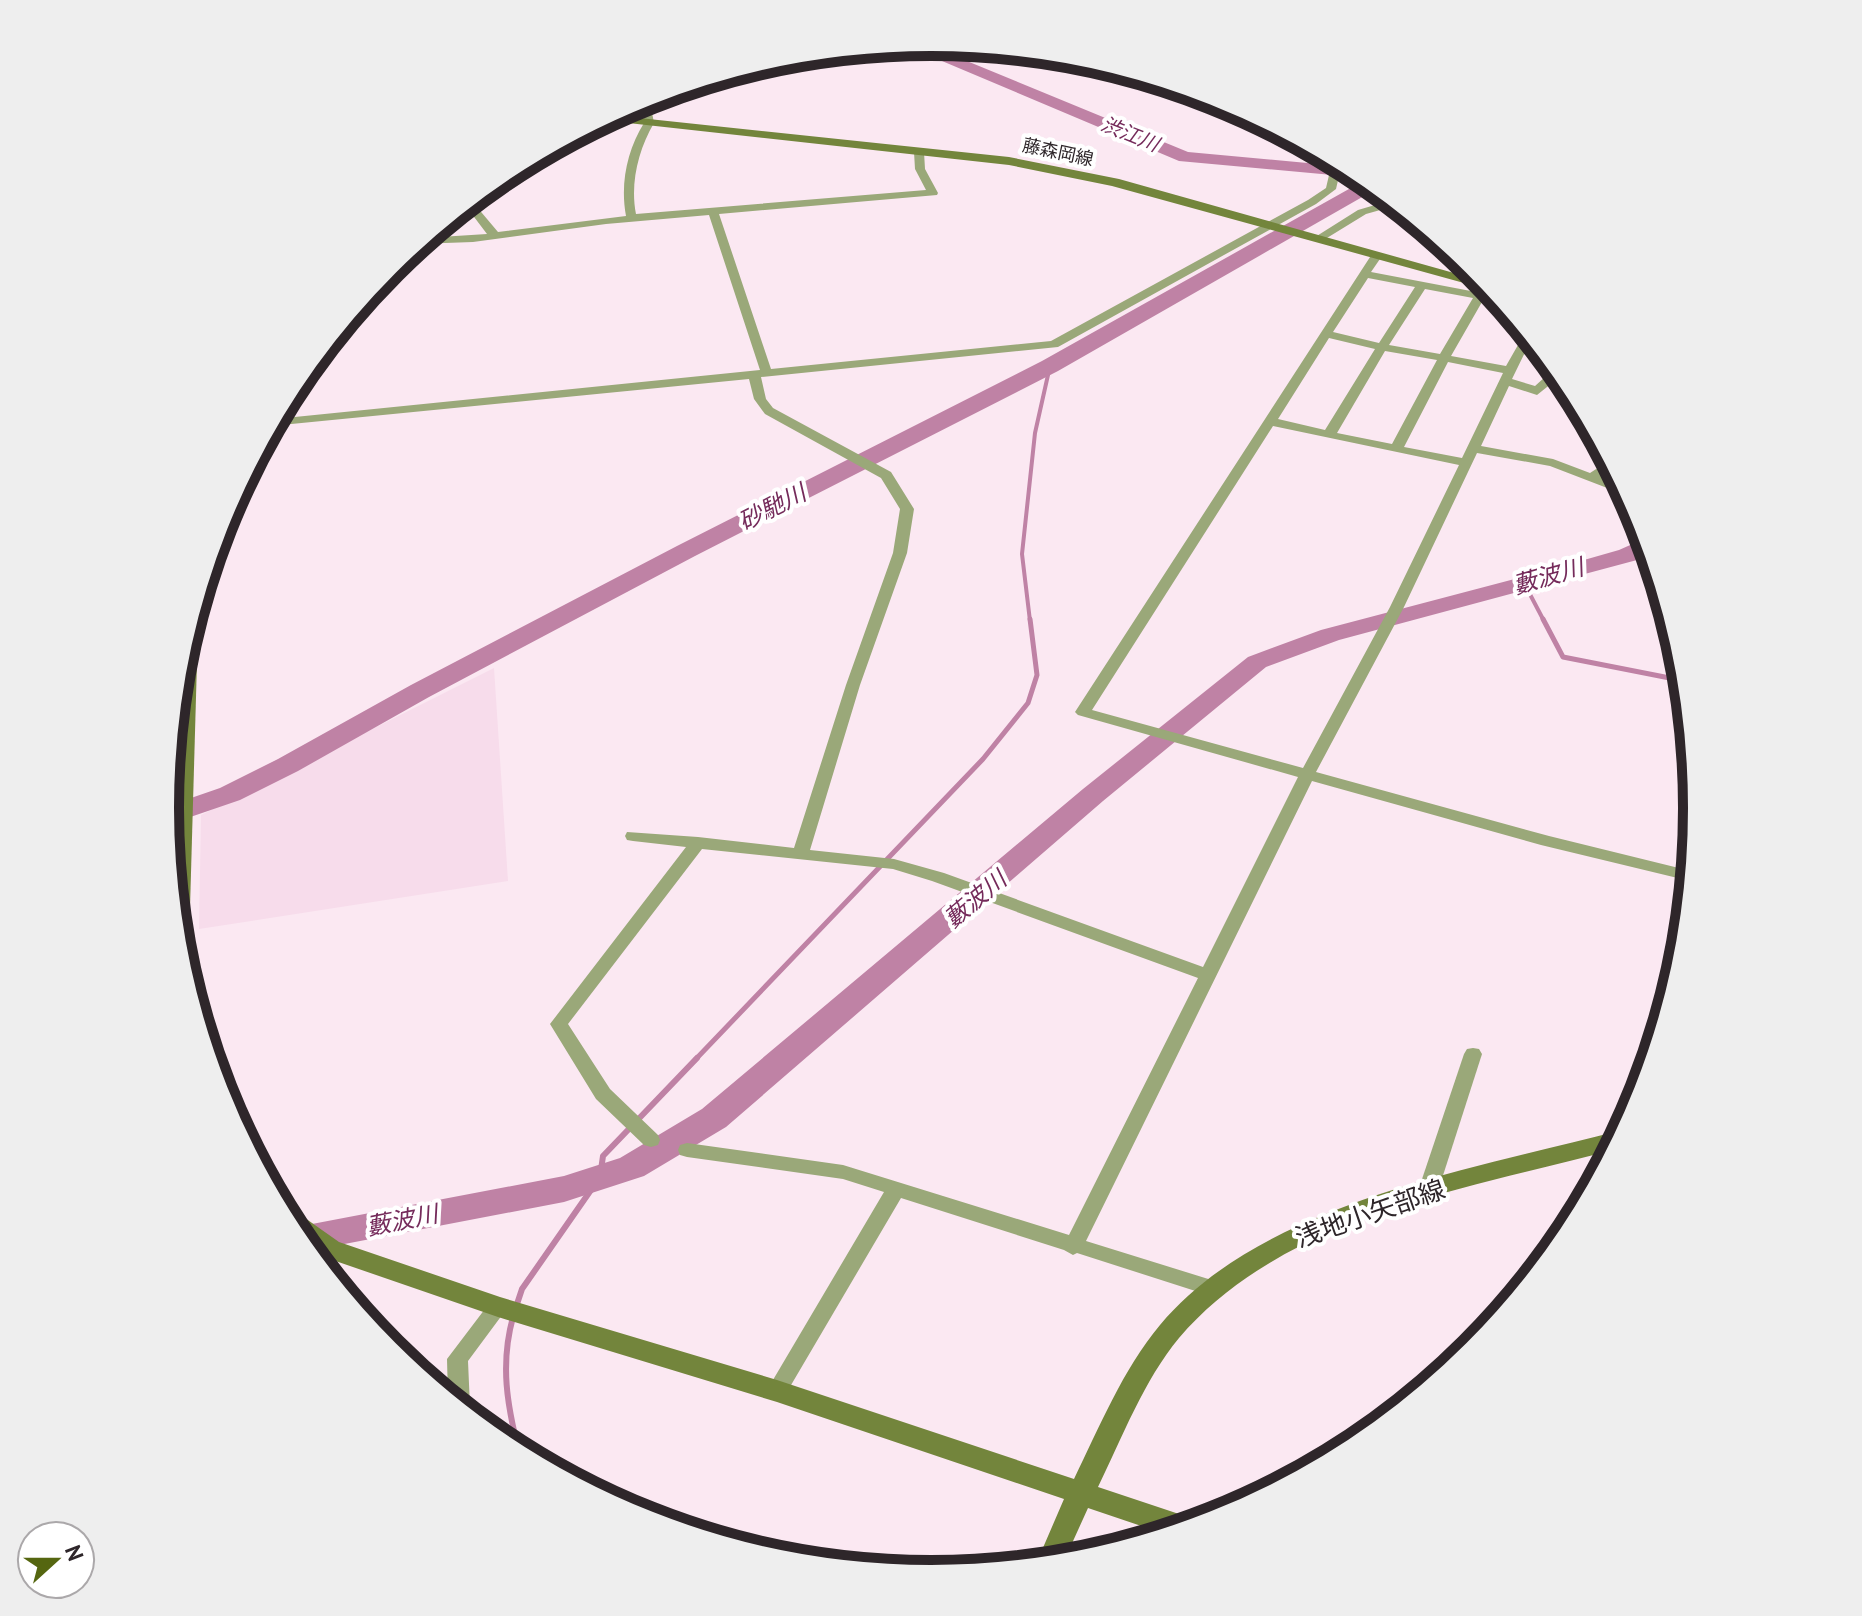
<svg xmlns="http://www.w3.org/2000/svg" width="1862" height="1616" font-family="'PT Sans','Noto Sans JP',sans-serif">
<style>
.built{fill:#f7dceb}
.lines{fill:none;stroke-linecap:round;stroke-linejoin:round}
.stream-far2{stroke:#bf82a5;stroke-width:4}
.stream-far1{stroke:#bf82a5;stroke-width:5}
.stream{stroke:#bf82a5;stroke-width:6}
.river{fill:#bf82a5;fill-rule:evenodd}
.street{fill:#9aa879;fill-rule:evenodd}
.secondary{fill:#73853c;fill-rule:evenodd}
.labels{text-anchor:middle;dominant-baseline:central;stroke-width:8;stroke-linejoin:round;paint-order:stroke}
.far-street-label{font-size:18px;fill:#2e262a;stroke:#fff}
.far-water-label{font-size:20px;font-style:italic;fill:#752b5b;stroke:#fff}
.water-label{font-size:24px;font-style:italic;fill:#752b5b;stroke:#fff}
.near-street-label{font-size:26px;fill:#2e262a;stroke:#fff}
.rim{fill:none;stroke:#2e262a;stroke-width:10}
</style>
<rect width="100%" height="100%" fill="#fbe8f2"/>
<polygon class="built" points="494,668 508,881 199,929 201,815"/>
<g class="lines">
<g class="stream-far2">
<polyline points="1524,583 1544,621"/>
<polyline points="1030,621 1022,554 1035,433 1050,366"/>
</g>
<g class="stream-far1">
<polyline points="1543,619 1563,657 1685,681"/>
<polyline points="1656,1042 1681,887 1695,825"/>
<polyline points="695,1060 983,759 1028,703 1037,675 1030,619"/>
</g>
<g class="stream">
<polyline points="516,1307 522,1289 600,1177 603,1156 697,1058"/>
<path d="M513 1317C500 1364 507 1405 519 1452"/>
</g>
<g class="river">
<polygon points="923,43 1188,152 1350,167 1365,178 1179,161 904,45"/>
<polygon points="1365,180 1378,188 1058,371 695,556 429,697 298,771 240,800 167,825 165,807 220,788 278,759 411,685 677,546 1042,361"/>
<polygon points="1646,538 1650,553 1637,560 1339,640 1266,667 1103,801 726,1127 644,1176 564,1202 308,1251 291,1228 564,1176 620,1158 702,1109 1083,789 1248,657 1321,630 1556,568 1619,550"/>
</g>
<g class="street">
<path d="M649 97 654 123C638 150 630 184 636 214L926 190 915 169 914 152 919 149 924 152 925 169 938 193 937 195 719 214 771 369 1051 341 1308 200 1326 188 1333 158 1342 163 1336 189 1316 204 1058 347 761 377 766 399 773 408 891 472 914 509 907 553 860 685 810 850 894 859 944 873 1203 967 1298 777 1078 715 1075 712 1372 254 1382 256 1371 272 1476 292 1481 285 1487 284 1490 288 1451 356 1506 366 1526 331 1532 338 1512 379 1535 386 1555 368 1562 375 1537 395 1509 386 1481 446 1553 459 1590 473 1610 460 1614 468 1601 477 1623 486 1628 496 1550 466 1477 453 1404 607 1316 772 1549 836 1691 871 1690 881 1541 845 1312 781 1086 1241 1218 1282 1221 1288 1218 1294 1211 1296 1077 1253 1073 1255 1064 1250 901 1198 784 1397 777 1400 770 1397 766 1391 770 1385 884 1192 843 1179 687 1157 680 1155 678 1150 680 1145 687 1143 843 1165 1069 1235 1198 978 932 881 893 869 702 849 568 1024 610 1089 658 1135 660 1140 658 1145 651 1147 644 1145 596 1099 550 1024 686 847 633 841 627 840 625 836 627 832 698 837 794 848 846 685 893 553 900 509 881 478 765 414 754 399 749 379 271 426 275 419 760 370 709 215 606 224 473 242 417 244 424 238 487 234 465 205 471 200 498 232 626 216C620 184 627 150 644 123L640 100ZM1368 278 1415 287 1379 343 1333 332ZM1425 289 1473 298 1440 354 1389 345ZM1329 338 1375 349 1325 430 1278 419ZM1385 351 1437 360 1392 444 1337 433ZM1448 362 1503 373 1462 458 1404 447ZM1273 426 1459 465 1390 607 1303 768 1092 710Z"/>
<polygon points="1392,200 1398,205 1366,214 1322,241 1312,239 1358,210"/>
<polygon points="1473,1048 1479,1049 1482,1054 1438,1191 1435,1196 1428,1198 1421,1196 1418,1191 1464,1054 1467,1049"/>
<polygon points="498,1299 505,1301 508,1307 468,1361 470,1407 467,1413 448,1398 447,1359 491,1301"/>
</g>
<g class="secondary">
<polygon points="611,115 1009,157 1119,179 1486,282 1493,291 1112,186 1009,165 601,120"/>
<polygon points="191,622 198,627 189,943 179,950 170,863 178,676 180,658"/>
<path d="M1618 1131 1622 1132 1612 1150C1465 1190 1283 1216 1179 1338 1144 1380 1122 1438 1098 1487L1194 1519 1196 1524 1165 1534 1088 1508 1064 1561 1036 1564 1064 1499 777 1402 498 1317 321 1256 300 1241 281 1210 295 1211 339 1242 500 1297 777 1380 1074 1479C1099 1428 1123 1369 1160 1325 1262 1203 1470 1170 1618 1131Z"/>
</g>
</g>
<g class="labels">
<g class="far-street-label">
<text transform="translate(1058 152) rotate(12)">藤森岡線</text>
</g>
<g class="far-water-label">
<text transform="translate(1130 134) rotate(22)">渋江川</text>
</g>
<g class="water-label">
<text transform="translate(772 507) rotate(-27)">砂馳川</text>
<text transform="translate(1548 576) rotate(-16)">藪波川</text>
<text transform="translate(975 899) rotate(-40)">藪波川</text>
<text transform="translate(402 1220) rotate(-11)">藪波川</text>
</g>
<g class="near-street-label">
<text transform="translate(1370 1213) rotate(-19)">浅地小矢部線</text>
</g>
</g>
<path d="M0 0H1862V1616H0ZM179 808a752 752 0 1 1 1504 0a752 752 0 1 1-1504 0Z" fill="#eee" fill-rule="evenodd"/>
<path class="rim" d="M179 808a752 752 0 1 1 1504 0a752 752 0 1 1-1504 0Z"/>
<g transform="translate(56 1560) rotate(69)"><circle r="38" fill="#ffffff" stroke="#aba8aa" stroke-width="2"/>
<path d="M0-6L14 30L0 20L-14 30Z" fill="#556610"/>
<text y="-12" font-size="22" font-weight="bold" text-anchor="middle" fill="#2e262a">N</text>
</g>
</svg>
